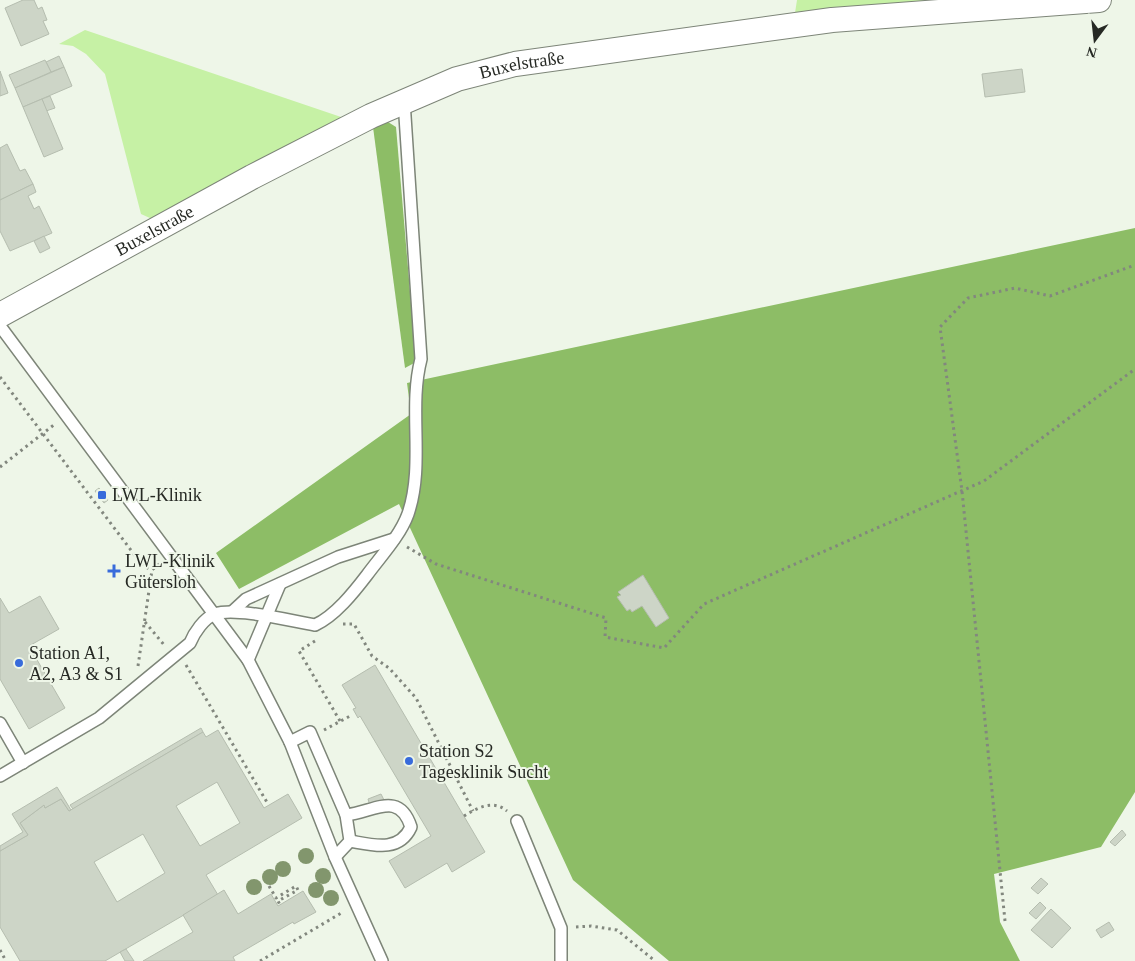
<svg xmlns="http://www.w3.org/2000/svg" width="1135" height="961" font-family="'Times New Roman',serif">
<style>
.green{fill:#c6f1a5}
.forest{fill:#8dbd66}
.building{fill:#cdd5c7;stroke:#b5bdaf;fill-rule:evenodd}
.lines{fill:none;stroke-linecap:round;stroke-linejoin:round}
.lane-casing{stroke:#7d8578;stroke-width:14}
.street-casing{stroke:#7d8578;stroke-width:26}
.path{stroke:#82877e;stroke-width:3;stroke-dasharray:2.5 4;stroke-linecap:butt}
.lane{stroke:#fff;stroke-width:11}
.street{stroke:#fff;stroke-width:24}
.tree{fill:#82966d}
.poi-dot{fill:#386bdb;stroke:#eef6e8;stroke-width:2}
.labels{text-anchor:middle;dominant-baseline:central;stroke-width:4;stroke-linejoin:round;paint-order:stroke}
.street-label{font-size:18px;fill:#262924;stroke:#eef6e8}
.poi-label{font-size:18px;fill:#262924;stroke:#eef6e8;text-anchor:start}
</style>
<rect width="100%" height="100%" fill="#eef6e8"/>
<g class="green">
<polygon points="797,0 958,0 795,13"/>
<polygon points="85,30 344,118 152,219 141,214 105,74 86,54 73,46 59,44"/>
</g>
<g class="forest">
<polygon points="388,122 396,127 416,362 405,368 373,127"/>
<polygon points="1135,228 1135,792 1101,847 994,874 1000,922 1020,961 669,961 573,880 399,504 239,589 216,553 411,414 407,383"/>
</g>
<g class="building">
<polygon points="23,0 34,0 38,9 42,7 47,20 43,21 49,34 21,46 5,8"/>
<polygon points="59,56 64,67 51,72 46,62"/>
<polygon points="45,60 51,72 15,88 9,75"/>
<polygon points="64,67 72,86 23,107 15,88"/>
<polygon points="1022,69 1025,92 985,97 982,74"/>
<polygon points="0,71 8,93 0,96"/>
<polygon points="50,96 55,108 46,111 42,99"/>
<polygon points="42,99 63,149 44,157 23,107"/>
<polygon points="7,144 20,171 25,169 33,184 0,200 0,148"/>
<polygon points="33,184 36,192 28,196 34,209 39,206 52,233 10,251 0,231 0,200"/>
<polygon points="44,236 50,248 40,253 34,241"/>
<polygon points="99,488 108,500 104,503 95,491"/>
<polygon points="643,575 669,618 656,627 642,606 632,612 630,609 627,611 617,597 621,595 618,592"/>
<polygon points="40,596 59,629 29,646 65,708 29,729 0,679 0,598 9,613"/>
<polygon points="375,665 485,852 452,872 447,863 405,888 389,861 431,836 360,716 358,718 353,709 356,708 342,685"/>
<polygon points="201,728 203,732 73,809 70,805"/>
<path d="M218 730 264 808 288 794 302 818 206 875 218 895 105 961H20L0 927V851L28 835 20 823 44 805 45 808 61 799 69 811 203 732 206 737ZM217 782 240 823 200 846 176 806ZM143 834 165 873 117 902 94 862Z"/>
<polygon points="57,787 71,810 69,811 61,799 45,808 44,805 20,823 28,835 0,851 0,846 23,832 12,814"/>
<polygon points="381,794 384,800 370,806 368,799"/>
<polygon points="1122,830 1126,835 1115,846 1110,842"/>
<polygon points="1041,878 1048,884 1038,894 1031,888"/>
<polygon points="224,890 238,914 271,894 278,906 303,891 316,912 294,924 293,922 233,957 235,961 143,961 193,932 183,915"/>
<polygon points="1040,902 1046,908 1036,919 1029,913"/>
<polygon points="1051,909 1071,928 1052,948 1031,930"/>
<polygon points="1109,922 1114,930 1101,938 1096,930"/>
<polygon points="126,949 134,961 125,961 120,952"/>
</g>
<g class="lines">
<defs>
<g id="lane">
<polyline points="0,326 248,660 290,742 335,857 382,961"/>
<polyline points="233,611 246,599 338,557 394,539"/>
<polyline points="248,660 280,584"/>
<polyline points="0,723 23,763"/>
<polyline points="290,742 310,732 346,815 350,841 335,857"/>
<path d="M0 776 99 718 190 643C194 633 204 618 215 614 236 607 291 621 315 625 335 616 354 592 367 575 381 556 400 536 408 514 425 464 408 409 421 359L404 101"/>
<path d="M346 815C374 812 399 790 411 827 399 853 373 845 350 841"/>
<polyline points="517,821 561,928 561,961"/>
</g>
<g id="street">
<path id="s1" d="M0 315 252 177 371 116 457 79 515 64 832 20 1099 0"/>
</g>
</defs>
<use href="#lane" class="lane-casing"/>
<use href="#street" class="street-casing"/>
<g class="path">
<polyline points="0,377 143,566 152,570"/>
<polyline points="0,467 55,424"/>
<polyline points="407,547 436,564 606,618 605,637 664,648 704,604 984,481 1135,369"/>
<polyline points="145,622 165,646"/>
<polyline points="343,624 354,624 372,656 389,668 416,698 473,811"/>
<polyline points="315,641 299,651 340,721"/>
<polyline points="186,665 268,804"/>
<polyline points="138,666 152,570 159,564"/>
<polyline points="324,730 352,715"/>
<path d="M464 816C477 808 493 799 507 811"/>
<polyline points="269,886 276,898 296,886 298,890 278,901 280,905"/>
<polyline points="1005,921 962,491 940,327 968,298 1015,288 1050,296 1135,265"/>
<polyline points="576,927 591,926 617,930 655,961"/>
<polyline points="0,950 6,961"/>
<polyline points="260,961 343,912"/>
</g>
<use href="#lane" class="lane"/>
<use href="#street" class="street"/>
</g>
<g class="tree">
<circle cx="306" cy="856" r="8"/>
<circle cx="283" cy="869" r="8"/>
<circle cx="323" cy="876" r="8"/>
<circle cx="270" cy="877" r="8"/>
<circle cx="254" cy="887" r="8"/>
<circle cx="316" cy="890" r="8"/>
<circle cx="331" cy="898" r="8"/>
</g>
<g class="poi-dot">
<rect x="97" y="490" width="10" height="10" rx="2.5"/>
<path d="M111.5 563.5h5v5h5v5h-5v5h-5v-5h-5v-5h5z"/>
<circle cx="19" cy="663" r="5"/>
<circle cx="409" cy="761" r="5"/>
</g>
<g class="labels">
<g class="street-label">
<text stroke="none"><textPath href="#s1" startOffset="581">Buxelstraße</textPath></text>
<text stroke="none"><textPath href="#s1" startOffset="176">Buxelstraße</textPath></text>
</g>
<g class="poi-label">
<text x="112" y="495">LWL-Klinik</text>
<text x="125" y="561">LWL-Klinik<tspan x="125" dy="21">Gütersloh</tspan></text>
<text x="29" y="653">Station A1,<tspan x="29" dy="21">A2, A3 &amp; S1</tspan></text>
<text x="419" y="751">Station S2<tspan x="419" dy="21">Tagesklinik Sucht</tspan></text>
</g>
</g>
<g transform="translate(1095 40) rotate(195)" stroke="#eef6e8" stroke-width="4" paint-order="stroke">
<path d="M0-4L9 19L0 12L-9 19Z" fill="#262924"/>
<text y="-8" font-size="14" font-weight="bold" text-anchor="middle" fill="#262924">N</text>
</g>
</svg>
